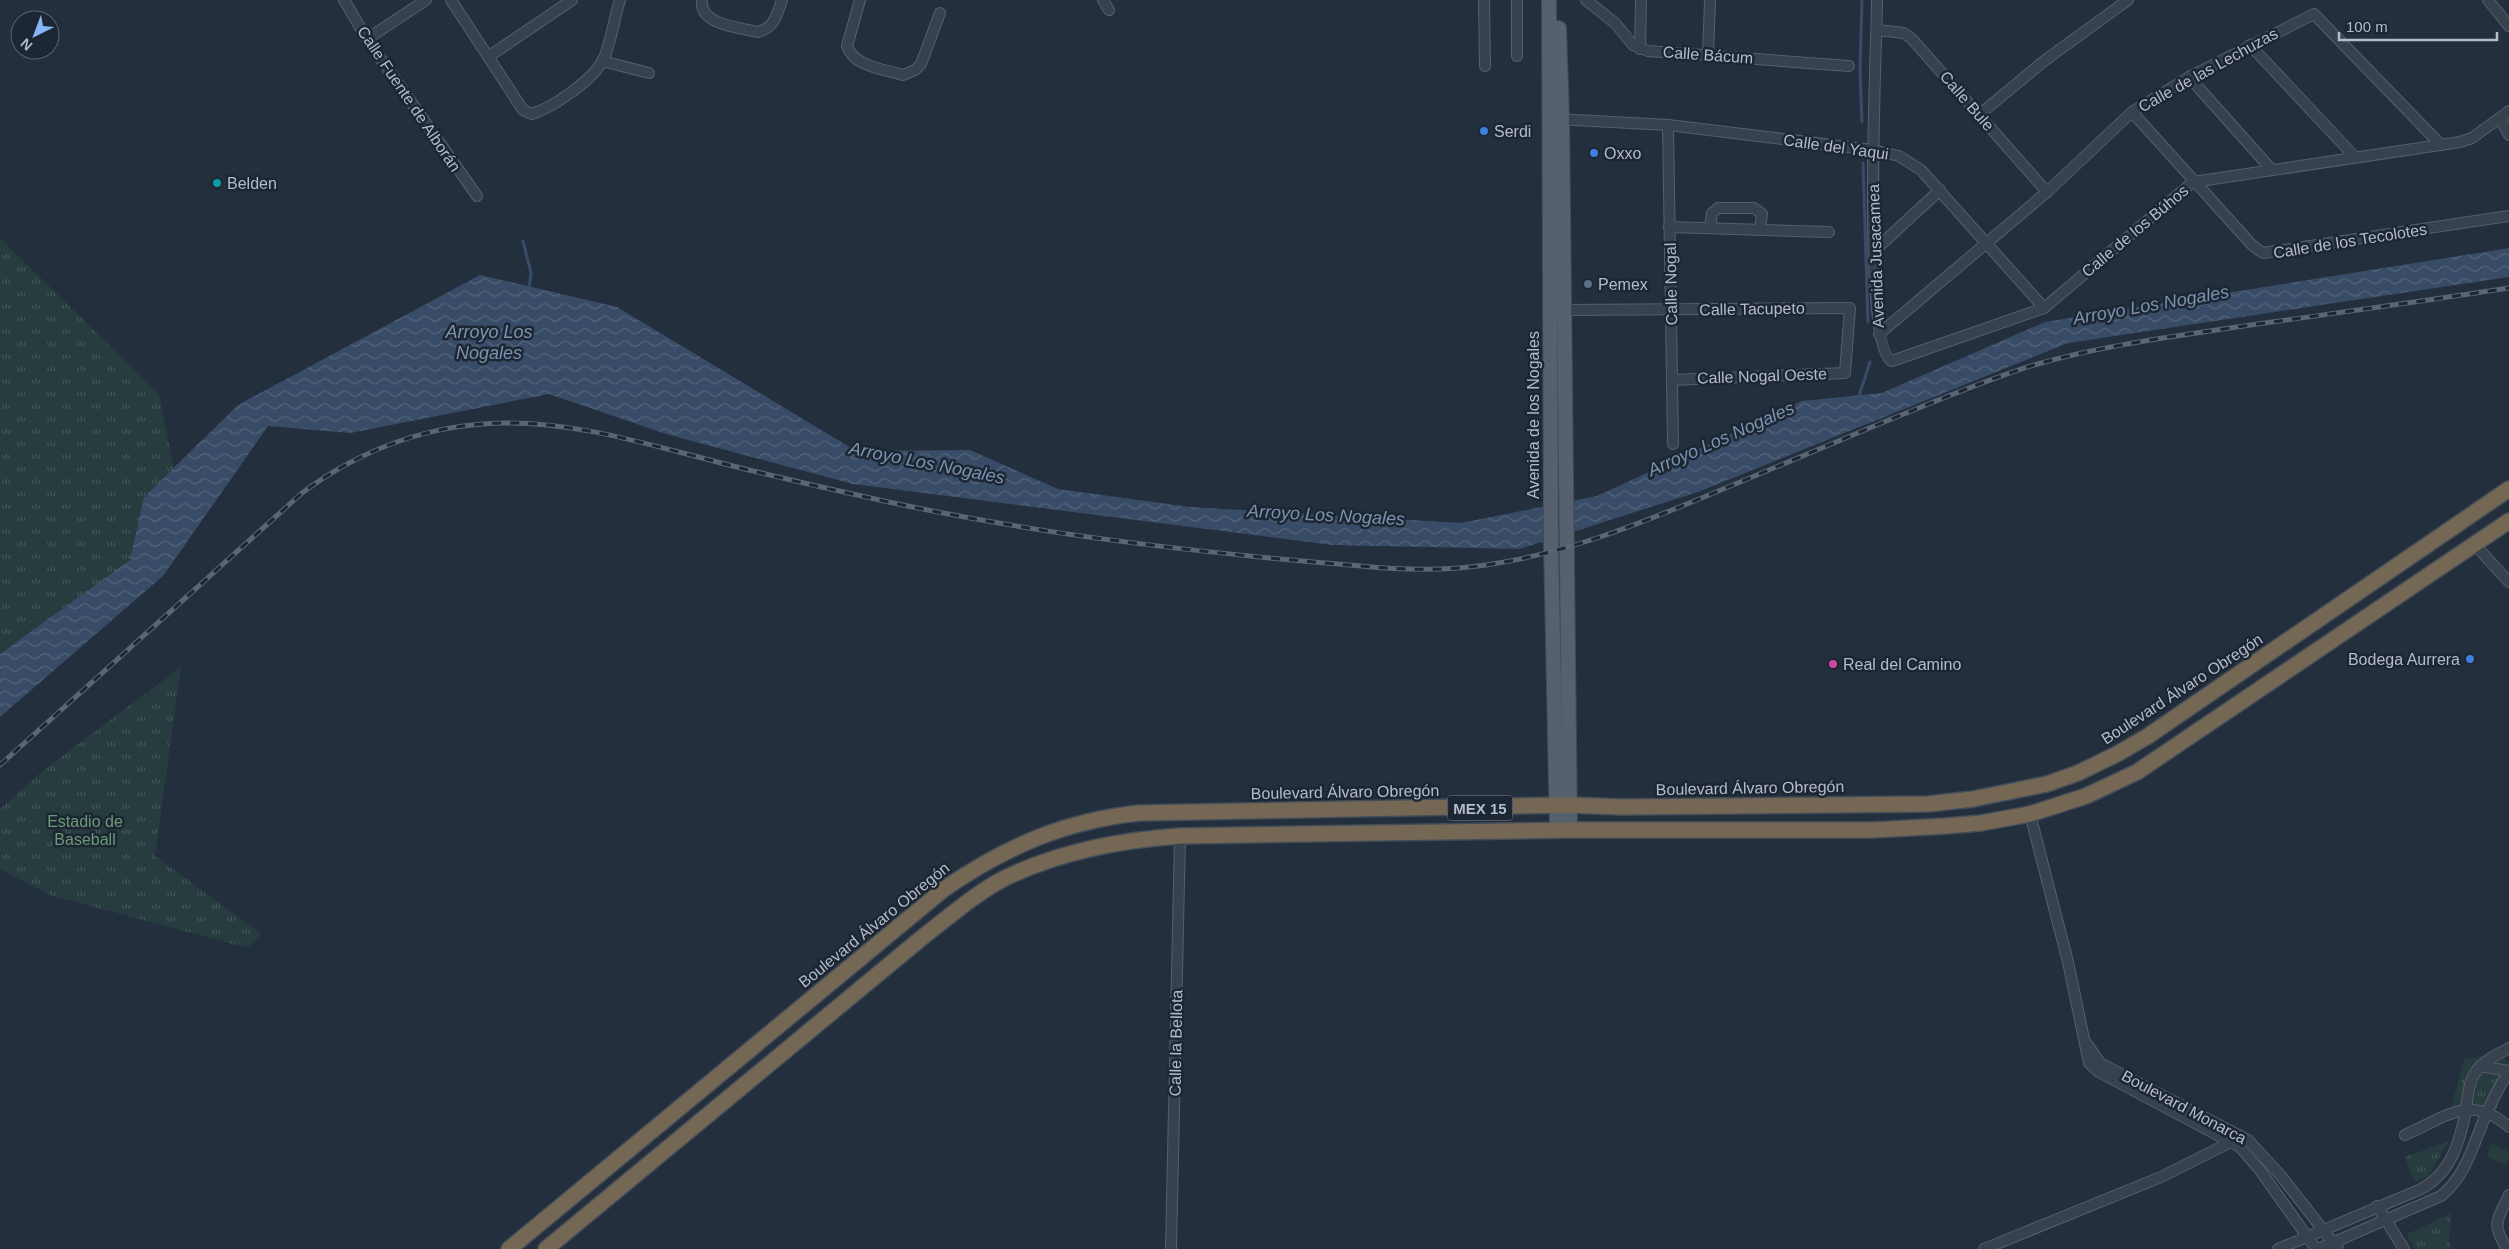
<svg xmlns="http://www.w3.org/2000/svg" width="2509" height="1249" font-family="Helvetica,sans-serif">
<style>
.grass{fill:url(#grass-tufts)}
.pitch{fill:#263c3f}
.water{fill:url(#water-waves)}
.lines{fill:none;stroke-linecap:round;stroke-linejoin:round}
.stream{stroke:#394c67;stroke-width:3}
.minor-casing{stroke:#565f6c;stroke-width:12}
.major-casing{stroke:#414a57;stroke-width:16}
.highway-casing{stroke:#434c59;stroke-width:18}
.minor{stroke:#38414e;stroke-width:10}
.major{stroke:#56606e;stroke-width:14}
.highway{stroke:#746855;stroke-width:15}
.rail-casing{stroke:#5a6575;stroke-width:5}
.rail{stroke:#1d2633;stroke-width:3;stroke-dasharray:9;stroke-linecap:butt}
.shop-dot{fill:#3f7fe0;stroke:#1d2633;stroke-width:2}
.culture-dot{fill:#0f9aa8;stroke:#1d2633;stroke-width:2}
.service-dot{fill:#5c6f8a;stroke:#1d2633;stroke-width:2}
.hotel-dot{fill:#d1479c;stroke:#1d2633;stroke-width:2}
.labels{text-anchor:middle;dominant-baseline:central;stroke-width:5;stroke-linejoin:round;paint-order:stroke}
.shield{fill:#1d2633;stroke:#878f9c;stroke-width:1}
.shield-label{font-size:15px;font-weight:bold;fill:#b4bcc9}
.street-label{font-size:16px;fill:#b4bcc9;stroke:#1d2633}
.poi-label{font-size:16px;fill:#b4bcc9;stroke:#1d2633;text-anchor:start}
.park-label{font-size:16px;fill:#6b9a76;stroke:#1d2633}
.water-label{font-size:18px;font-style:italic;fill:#7c92b1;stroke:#1d2633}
</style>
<defs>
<pattern id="grass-tufts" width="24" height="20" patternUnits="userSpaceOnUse" patternTransform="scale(1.25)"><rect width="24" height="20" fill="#263c3f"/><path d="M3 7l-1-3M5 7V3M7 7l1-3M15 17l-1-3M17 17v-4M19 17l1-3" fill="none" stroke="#435659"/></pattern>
<pattern id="water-waves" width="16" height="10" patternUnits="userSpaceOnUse" patternTransform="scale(1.25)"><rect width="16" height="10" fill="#394c67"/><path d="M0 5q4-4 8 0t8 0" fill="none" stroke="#53647b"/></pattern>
</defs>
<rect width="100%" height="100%" fill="#242f3e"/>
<g class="grass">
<polygon points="0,238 159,394 174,468 144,497 131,560 0,655"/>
<polygon points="181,667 155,856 262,934 248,948 50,895 0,869 0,809 45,769"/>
<polygon points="2491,1054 2509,1061 2509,1079 2493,1116 2465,1106 2452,1106 2464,1060"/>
<polygon points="2449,1141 2428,1176 2415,1182 2405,1157"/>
<polygon points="2451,1213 2449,1241 2451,1249 2415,1249 2406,1235"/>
</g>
<polygon class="pitch" points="2490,1143 2509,1152 2509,1158 2505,1165 2487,1157"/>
<polygon class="water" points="2509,248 2509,277 2068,343 1698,492 1519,549 1332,545 853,484 666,434 549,394 350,433 268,426 163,576 0,717 0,654 130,560 144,497 238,405 480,275 617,307 856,451 970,450 1058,489 1190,507 1461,523 1597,496 1802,401 1882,393 2045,322"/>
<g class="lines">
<g class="stream">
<polyline points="1862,0 1860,72 1862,122"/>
<polyline points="1863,163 1868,322"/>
<polyline points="523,241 531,273 529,289"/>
<polyline points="1858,399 1870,362"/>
</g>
<defs>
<g id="minor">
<polyline points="344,0 367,39 477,196"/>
<path d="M451 0 523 110 532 114C552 108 593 80 603 60 611 43 614 19 620 0"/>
<path d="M702 0C699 25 739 27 757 32 774 29 777 15 782 0"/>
<path d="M860 0 847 46C854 67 884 69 903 75L915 70 921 64 940 13"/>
<polyline points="1103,0 1109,10"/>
<polyline points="1484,0 1485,66"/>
<polyline points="1517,0 1517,56"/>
<polyline points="1586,0 1615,23 1633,45 1648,51 1849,66"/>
<path d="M1877 0C1877 46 1861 346 1892 361L2044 308 2193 182 2460 142 2472 138 2509 111"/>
<polyline points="2488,0 2509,26"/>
<polyline points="1877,30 1904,33 1912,39 2047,192"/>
<polyline points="367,39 426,0"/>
<polyline points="2250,45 2355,157"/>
<polyline points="1640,49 1641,0"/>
<polyline points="1708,55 1710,0"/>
<polyline points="488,57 572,0"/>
<polyline points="602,61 649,73"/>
<polyline points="2189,77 2272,170"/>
<polyline points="2132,112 2252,245 2263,253 2509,216"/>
<polyline points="1979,115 2044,61 2128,0"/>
<polyline points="2500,118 2509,135"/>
<polyline points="1556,119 1668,125 1873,150 1899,156 1921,170 2044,308"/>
<polyline points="1668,125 1673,444"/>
<polyline points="1669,227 1829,232"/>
<polyline points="1710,228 1712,213 1718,208 1754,208 1762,214 1760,229"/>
<polyline points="1874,251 1940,190"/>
<polyline points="1563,310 1850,308 1845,373 1672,380"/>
<polyline points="1879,334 2047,192 2132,112 2189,77 2314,14 2441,145"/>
<polyline points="2475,545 2509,582"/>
<polyline points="2030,814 2068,962 2089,1063 2099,1072 2240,1147 2259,1169 2316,1249"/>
<polyline points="2087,1044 2100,1063 2248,1140 2281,1176 2338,1249"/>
<polyline points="2480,1066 2509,1071"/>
<path d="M2405 1135C2446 1117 2470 1093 2509 1127"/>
<polyline points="2377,1206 2404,1249"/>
<polyline points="1171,1249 1180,836"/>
<polyline points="1984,1249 2161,1177 2231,1142"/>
<path d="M2278 1249 2419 1190C2451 1174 2460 1142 2466 1110 2468 1096 2468 1082 2477 1070 2485 1060 2498 1054 2509 1048"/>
<path d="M2318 1249 2441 1196C2467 1175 2474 1142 2487 1112 2493 1098 2501 1084 2509 1071"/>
<path d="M2507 1249C2491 1223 2497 1221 2509 1195"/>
</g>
<g id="major">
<polyline points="1549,0 1551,546 1557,830"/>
<polyline points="1559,28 1562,119 1570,830"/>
</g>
<g id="highway">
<path d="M509 1249 944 889C1005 847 1064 821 1139 813L1570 805 1621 807 1928 804 1973 799 2047 784 2078 773 2117 754 2148 736 2509 489"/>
<path d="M546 1249 924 936C950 916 976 893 1005 878 1059 852 1120 840 1180 836L1570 830H1873L1946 826 1981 823 2030 814 2086 796 2137 772 2509 521"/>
</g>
</defs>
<use href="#minor" class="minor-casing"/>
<use href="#major" class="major-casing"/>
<use href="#highway" class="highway-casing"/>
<use href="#minor" class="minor"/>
<use href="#major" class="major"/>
<use href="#highway" class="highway"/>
<defs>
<path id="rail" d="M0 765 302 493C361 449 430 424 504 423 573 422 639 442 706 459 765 475 825 488 884 501 1041 535 1201 553 1361 566 1402 570 1445 571 1486 565 1563 554 1634 526 1704 497 1764 472 1824 447 1884 422 1934 402 1983 381 2034 365 2100 346 2169 337 2237 327 2328 314 2418 302 2509 288"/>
</defs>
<use href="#rail" class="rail-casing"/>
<use href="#rail" class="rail"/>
</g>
<g class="shop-dot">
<circle cx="1484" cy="131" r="5"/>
<circle cx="1594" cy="153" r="5"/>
<circle cx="2470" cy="659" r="5"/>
</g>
<circle class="culture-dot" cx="217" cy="183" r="5"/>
<circle class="service-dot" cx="1588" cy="284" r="5"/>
<circle class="hotel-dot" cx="1833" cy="664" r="5"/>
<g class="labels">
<rect class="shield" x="1447.5" y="795.5" width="65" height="25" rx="4"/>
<g class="shield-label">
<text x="1480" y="808">MEX 15</text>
</g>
<g class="street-label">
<text transform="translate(1708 55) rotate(4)">Calle Bácum</text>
<text transform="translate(2208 70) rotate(-29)">Calle de las Lechuzas</text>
<text transform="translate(409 99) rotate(56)">Calle Fuente de Alborán</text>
<text transform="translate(1967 101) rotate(49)">Calle Bule</text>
<text transform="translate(1836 147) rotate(8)">Calle del Yaqui</text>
<text transform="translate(2135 231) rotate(-40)">Calle de los Búhos</text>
<text transform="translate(2350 241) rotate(-9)">Calle de los Tecolotes</text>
<text transform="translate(1876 256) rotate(-92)">Avenida Jusacamea</text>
<text transform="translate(1671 284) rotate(-91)">Calle Nogal</text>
<text transform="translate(1752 309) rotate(-1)">Calle Tacupeto</text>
<text transform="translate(1762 376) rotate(-2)">Calle Nogal Oeste</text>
<text transform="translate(1533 415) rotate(-90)">Avenida de los Nogales</text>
<text transform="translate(2182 689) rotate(-33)">Boulevard Álvaro Obregón</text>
<text transform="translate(1750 788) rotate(-1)">Boulevard Álvaro Obregón</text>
<text transform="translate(1345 792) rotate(-1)">Boulevard Álvaro Obregón</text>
<text transform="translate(874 925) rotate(-39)">Boulevard Álvaro Obregón</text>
<text transform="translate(1176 1043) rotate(-89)">Calle la Bellota</text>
<text transform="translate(2184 1107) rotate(28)">Boulevard Monarca</text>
</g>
<g class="poi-label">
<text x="1494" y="131">Serdi</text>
<text x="1604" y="153">Oxxo</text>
<text x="227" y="183">Belden</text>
<text x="1598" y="284">Pemex</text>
<text x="2460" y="659" text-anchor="end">Bodega Aurrera</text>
<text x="1843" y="664">Real del Camino</text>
</g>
<g class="park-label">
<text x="85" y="821">Estadio de<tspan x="85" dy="18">Baseball</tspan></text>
</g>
<g class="water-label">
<text transform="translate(2151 305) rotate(-10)">Arroyo Los Nogales</text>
<text x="489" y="332">Arroyo Los<tspan x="489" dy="21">Nogales</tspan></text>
<text transform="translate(1721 439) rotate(-24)">Arroyo Los Nogales</text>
<text transform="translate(927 463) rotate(11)">Arroyo Los Nogales</text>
<text transform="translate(1326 515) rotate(3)">Arroyo Los Nogales</text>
</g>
</g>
<g transform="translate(35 35) rotate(222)"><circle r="24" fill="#1d2633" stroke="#59626f"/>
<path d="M0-4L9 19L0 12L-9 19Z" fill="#8ab4f8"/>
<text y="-8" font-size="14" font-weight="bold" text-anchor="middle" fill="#b4bcc9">N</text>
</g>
<path d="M2339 32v8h158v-8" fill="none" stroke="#b4bcc9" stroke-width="2.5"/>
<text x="2346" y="32" font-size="15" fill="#b4bcc9" stroke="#1d2633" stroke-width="4" paint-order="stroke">100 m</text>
</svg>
